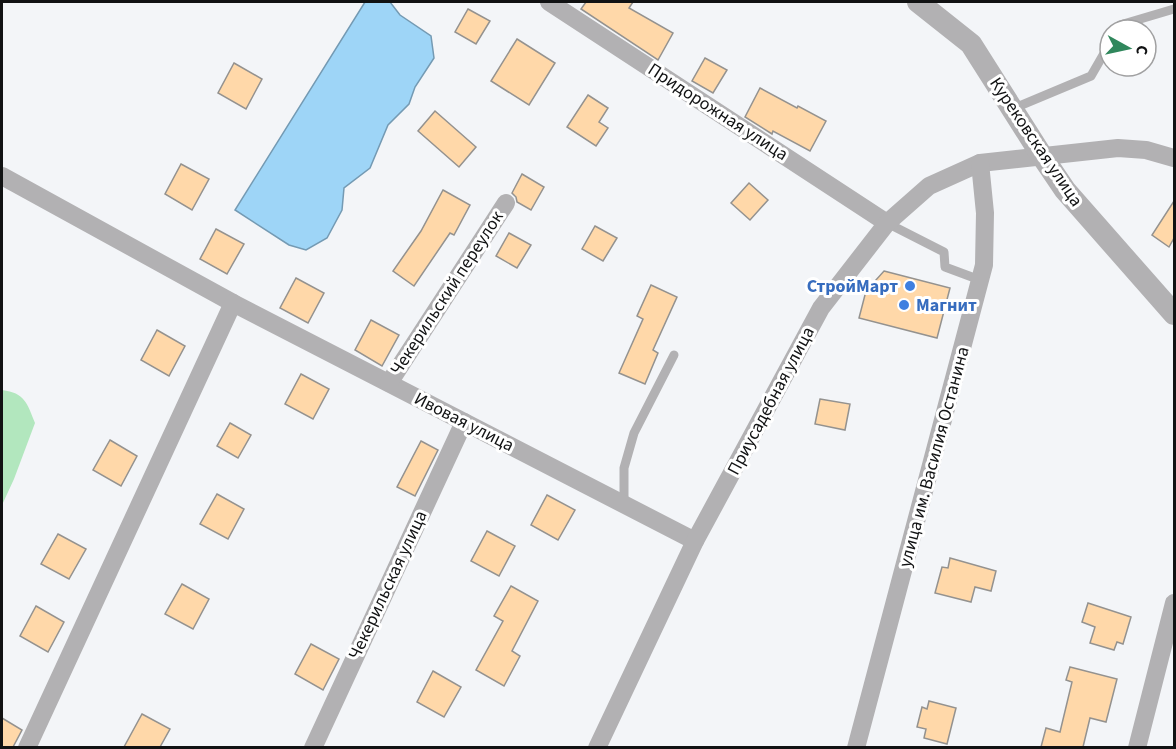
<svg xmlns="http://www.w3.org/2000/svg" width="1176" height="749" font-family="'Source Sans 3',sans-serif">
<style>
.green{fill:#b2e7be}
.water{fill:#9ed5f7;stroke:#749ab3;stroke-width:1.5}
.building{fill:#ffd8a9;stroke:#94928f;stroke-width:1.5}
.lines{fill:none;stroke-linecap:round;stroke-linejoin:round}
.service{stroke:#b2b1b3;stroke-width:9}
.minor{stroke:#b2b1b3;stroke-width:18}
.tertiary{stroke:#b2b1b3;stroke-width:22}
.shop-dot{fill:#3f7fe0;stroke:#fff;stroke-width:2}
.labels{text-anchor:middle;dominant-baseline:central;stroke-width:6;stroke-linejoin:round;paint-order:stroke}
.street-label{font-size:18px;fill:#111213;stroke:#fff}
.shop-label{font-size:18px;font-weight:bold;fill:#366cbe;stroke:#fff;text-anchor:end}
</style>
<rect width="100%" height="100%" fill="#f3f5f8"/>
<path class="green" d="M2 390C25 393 27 403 35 423L14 479 2 505Z"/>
<polygon class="water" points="365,2 390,2 400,15 431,36 434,58 415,87 409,104 388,125 370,168 344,188 342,210 327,238 306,250 289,245 235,210"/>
<g class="building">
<polygon points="586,2 633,2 629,8 673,33 658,60 581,9"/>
<polygon points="468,9 490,21 476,44 455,32"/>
<polygon points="517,39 555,63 529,105 491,81"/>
<polygon points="705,58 727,70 713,93 692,81"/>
<polygon points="234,63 262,79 246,109 218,93"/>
<polygon points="760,88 797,108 798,106 826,121 810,151 773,131 772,134 745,117"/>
<polygon points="588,95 608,108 599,122 608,128 596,146 567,127"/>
<polygon points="435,111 476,147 459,167 418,131"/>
<polygon points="181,164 209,179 192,210 165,194"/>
<polygon points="522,174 544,187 531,210 517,202 516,197 512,193"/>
<polygon points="749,183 768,200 750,220 731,203"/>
<polygon points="443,190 470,205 454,235 450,233 414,286 393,271 421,231"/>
<polygon points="1174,201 1174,238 1169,247 1152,235"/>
<polygon points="595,226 617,238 603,261 582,249"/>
<polygon points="216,229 244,244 227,274 200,259"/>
<polygon points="509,233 531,245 517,268 496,256"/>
<polygon points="884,271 950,288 937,338 859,318 866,291"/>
<polygon points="296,278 324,293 308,323 280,308"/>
<polygon points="651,285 677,297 653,350 658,353 645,384 619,373 643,319 637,316"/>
<polygon points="371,320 399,335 382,366 355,350"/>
<polygon points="157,330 185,346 169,376 141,360"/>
<polygon points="301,374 329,389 313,419 285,404"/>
<polygon points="820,399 850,404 845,430 815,424"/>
<polygon points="230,423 251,435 238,458 217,446"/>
<polygon points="110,440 137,456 121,486 93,470"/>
<polygon points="421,441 438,450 415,496 397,487"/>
<polygon points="217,494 244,509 228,539 200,524"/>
<polygon points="547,495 575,510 558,540 531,525"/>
<polygon points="487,531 515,546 499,576 471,561"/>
<polygon points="58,534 86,549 69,579 41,564"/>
<polygon points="950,558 996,571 991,591 975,587 971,602 935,593 942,567 948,568"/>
<polygon points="182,584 209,599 193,629 165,614"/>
<polygon points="511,586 538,601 512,651 520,656 504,686 476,670 503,621 494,616"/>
<polygon points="1088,603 1131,617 1123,644 1117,642 1114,650 1090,643 1095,627 1082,622"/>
<polygon points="36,606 64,622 48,652 20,636"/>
<polygon points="311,644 339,659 323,690 295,674"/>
<polygon points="1070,667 1117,679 1106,722 1090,718 1083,747 1041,747 1046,728 1060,732 1072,682 1066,680"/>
<polygon points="433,671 461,687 444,717 417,702"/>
<polygon points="929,701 956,708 947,744 924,738 926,729 917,727 922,707 927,709"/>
<polygon points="142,714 170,729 160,747 124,747"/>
<polygon points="2,718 22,730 13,747 2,747"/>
</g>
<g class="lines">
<g class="service">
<polyline points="1117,30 1120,25 1174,9"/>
<polyline points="1012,109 1091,76 1110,43"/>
<polyline points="887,223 944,252 945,267 980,280"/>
<polyline points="624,505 624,468 634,433 674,355"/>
</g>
<g class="minor">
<polyline points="549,2 887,223"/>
<polyline points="2,176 233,303 695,541"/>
<polyline points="389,383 506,203"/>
<polyline points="27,748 233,303"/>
<polyline points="313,748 464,422"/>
<polyline points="597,748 695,541 821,308 887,223 929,186 980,163 1118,148 1146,150 1174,158"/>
<polyline points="856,748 984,265 985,213 980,163"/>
<polyline points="1137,748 1174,603"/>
</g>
<polyline class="tertiary" points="918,2 971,44 1042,156 1065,190 1174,314"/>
</g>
<g class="shop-dot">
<circle cx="910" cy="286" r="6"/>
<circle cx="904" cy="305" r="6"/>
</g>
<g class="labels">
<g class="street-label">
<text transform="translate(718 112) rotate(33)">Придорожная улица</text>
<text transform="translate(1036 142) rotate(56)">Курековская улица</text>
<text transform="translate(447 293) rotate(-57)">Чекерильский переулок</text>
<text transform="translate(771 401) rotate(-62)">Приусадебная улица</text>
<text transform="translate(464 422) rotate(27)">Ивовая улица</text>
<text transform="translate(934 457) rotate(-75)">улица им. Василия Останина</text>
<text transform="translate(388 585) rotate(-65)">Чекерильская улица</text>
</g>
<g class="shop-label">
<text x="898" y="286">СтройМарт</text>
<text x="916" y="305" text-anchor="start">Магнит</text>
</g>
</g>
<rect width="1176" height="749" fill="none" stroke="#111213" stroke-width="6"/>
<g transform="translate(1128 48) rotate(98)"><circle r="28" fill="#ffffff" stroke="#a0a0a1" stroke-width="1.5"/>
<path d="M0-4.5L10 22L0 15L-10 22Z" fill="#30875c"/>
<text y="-9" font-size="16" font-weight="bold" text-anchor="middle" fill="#111213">С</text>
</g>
</svg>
